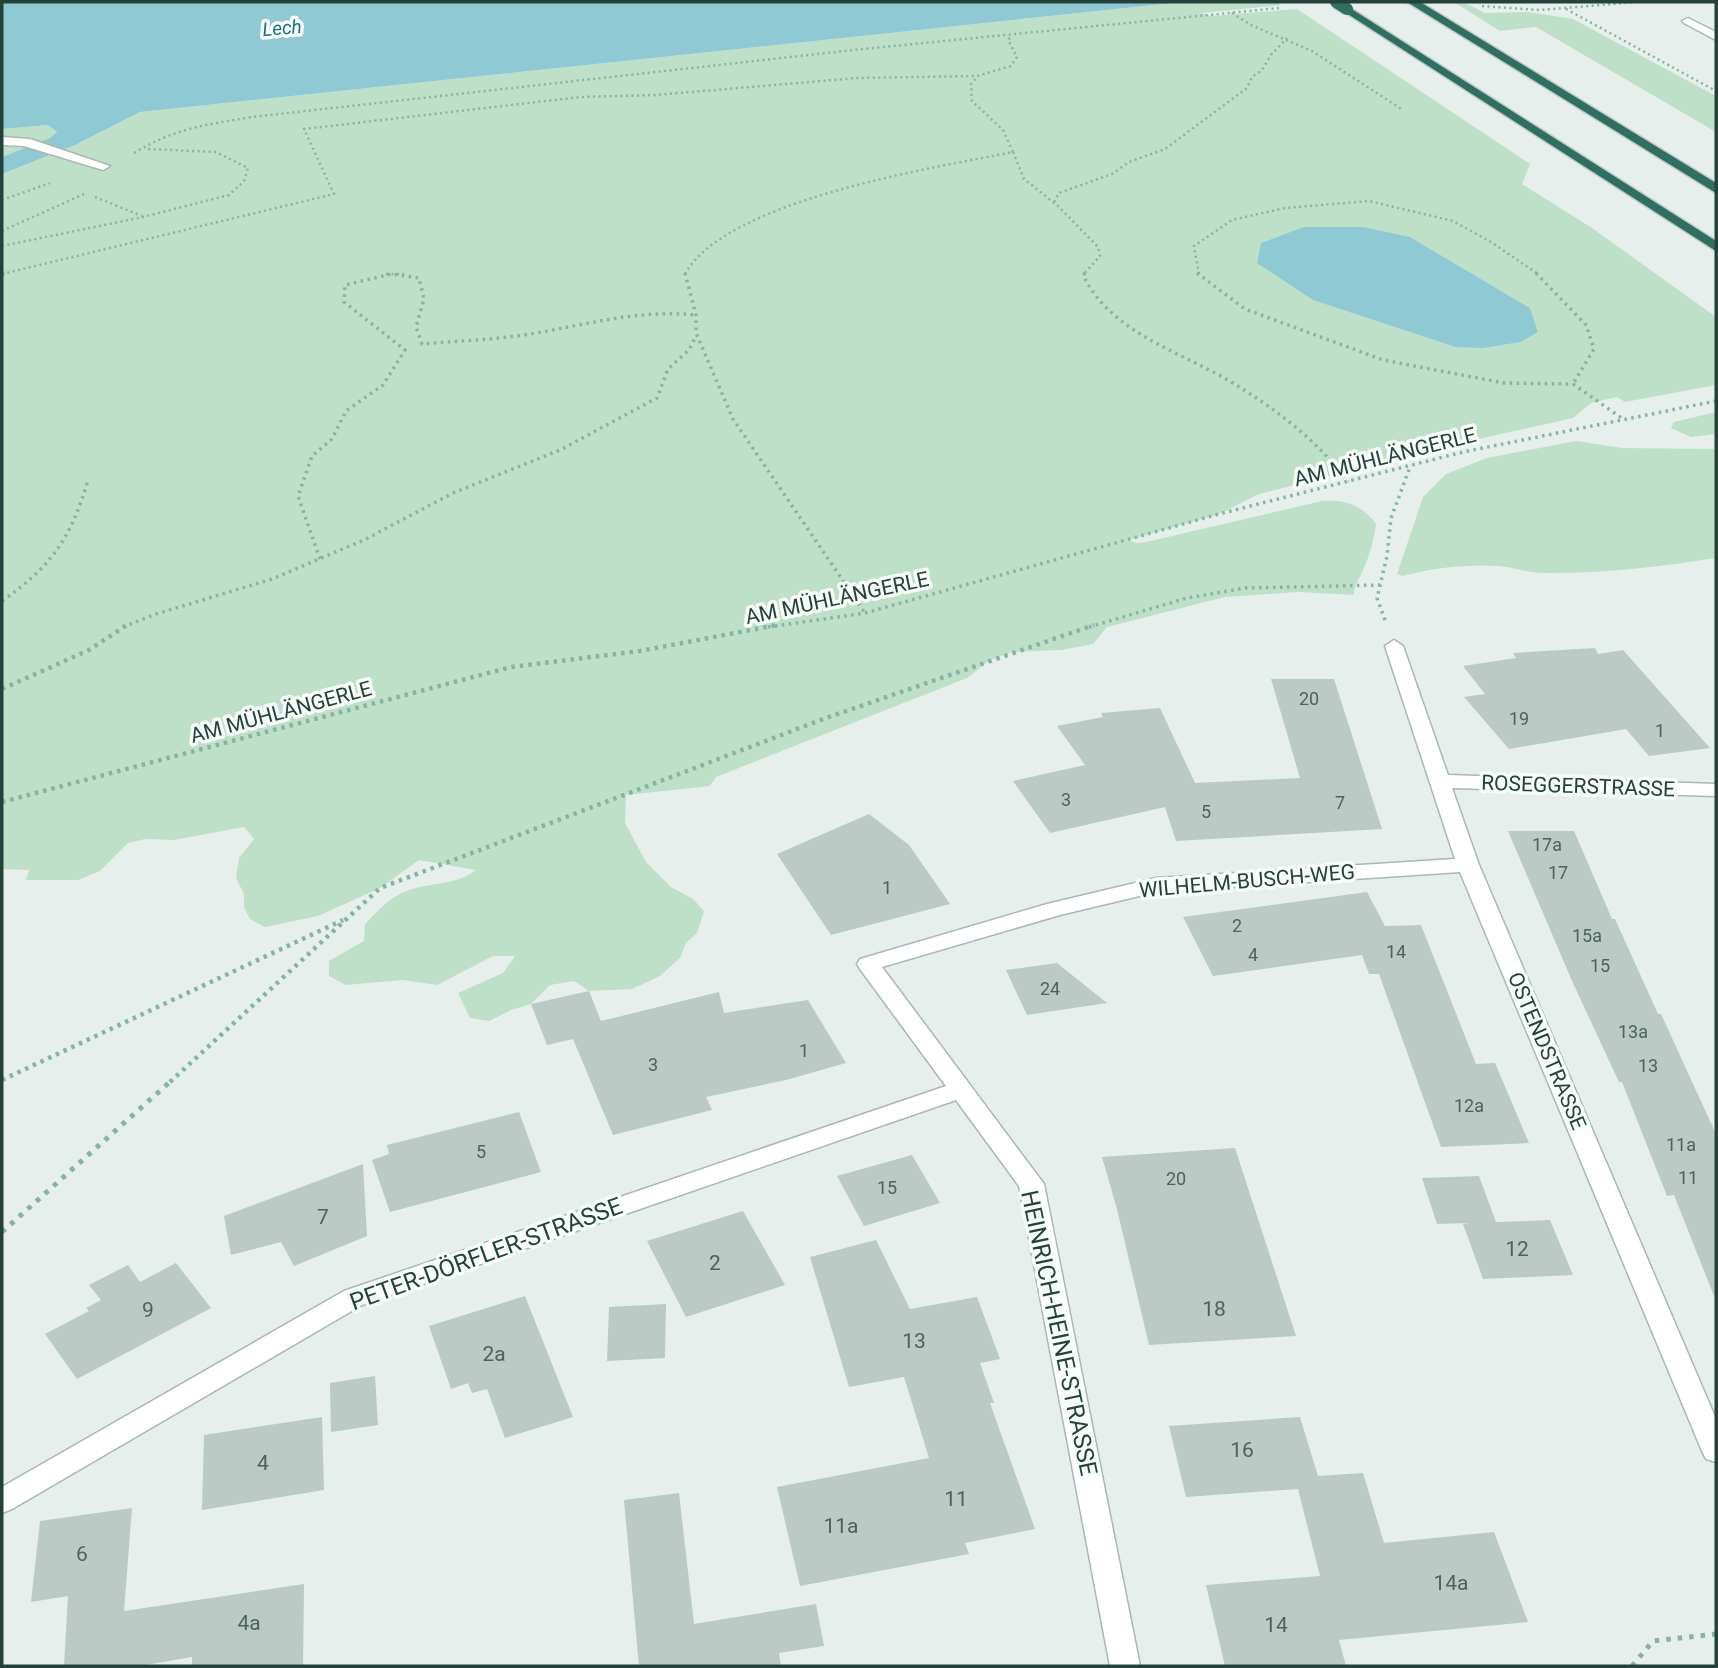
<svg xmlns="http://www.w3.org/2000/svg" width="1718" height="1668" font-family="Roboto,sans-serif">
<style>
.green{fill:#bfe0c8;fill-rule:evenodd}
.water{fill:#8ec9d4}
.building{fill:#bbcac4}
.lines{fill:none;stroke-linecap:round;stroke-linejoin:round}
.service-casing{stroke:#a8b8b2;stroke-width:3}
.minor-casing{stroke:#a8b8b2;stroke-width:3}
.motorway-casing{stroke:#c2cac8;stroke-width:3}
.path-far3{stroke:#86b3a5;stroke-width:2.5;stroke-dasharray:2 3.5;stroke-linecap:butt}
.path-far2{stroke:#86b3a5;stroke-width:3.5;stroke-dasharray:2.5 4.5;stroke-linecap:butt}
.path-far1{stroke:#86b3a5;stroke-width:4.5;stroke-dasharray:3.5 5;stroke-linecap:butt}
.path{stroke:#86b3a5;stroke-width:5;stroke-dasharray:4.5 7;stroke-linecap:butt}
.service{fill:#fff;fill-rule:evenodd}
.minor{fill:#fff;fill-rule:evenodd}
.motorway{fill:#2f6f62;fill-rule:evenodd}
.motorway-bridge-casing{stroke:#c2cac8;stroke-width:14;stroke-linecap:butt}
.motorway-bridge{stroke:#2f6f62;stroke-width:12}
.labels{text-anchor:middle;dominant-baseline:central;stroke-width:7;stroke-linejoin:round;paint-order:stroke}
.number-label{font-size:18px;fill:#4a645c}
.far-water-label{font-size:19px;font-style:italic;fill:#1c6f80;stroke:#f7fbf9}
.street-label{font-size:21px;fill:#24423a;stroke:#f7fbf9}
.near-number-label{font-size:21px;fill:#4a645c}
.near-street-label{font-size:24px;fill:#24423a;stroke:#f7fbf9}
</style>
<rect width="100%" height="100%" fill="#e6efeb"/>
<g class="green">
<path d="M1183 2H1277L1281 5 1202 13 1211 16 1297 9 1530 164 1522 184 1592 228 1716 317V385L1625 402 1617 397 1591 403 1573 418 1439 448 1259 494 1219 514 1129 540 1136 543 1146 542 1322 501C1345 499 1362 505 1376 524 1374 539 1370 554 1364 568 1360 578 1354 584 1354 595L1298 592 1225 597 1107 627 1093 644 1061 650 1012 652 990 660 967 678 716 777 710 786 626 795 625 823 646 862 671 887 693 899 704 911 697 933 686 943 680 958 660 976 632 989 589 991 574 981 550 985 531 1004 511 1010 489 1021 470 1018 458 993 503 973 515 956H493L437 985 403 980 346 985 329 976V961L364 941 365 924C375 914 385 902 398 895 422 881 453 888 476 870L419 860 380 888 318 916 265 927 250 919 244 907V894L236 878 239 858 254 839 244 827 174 840 145 839 128 843 100 871 78 880H26L29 870 2 869V174L75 145 140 112ZM1410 237 1530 308 1538 332 1521 342 1484 348Z"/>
<polygon points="1454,2 1463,2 1485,13 1528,12 1573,19 1716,96 1716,132 1536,27 1500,31"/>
<polygon points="48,125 57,132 50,138 2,157 2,129"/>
<polygon points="1716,412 1716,434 1691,437 1671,428 1674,422"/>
<path d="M1576 441 1622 448 1716 449V558C1659 567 1598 574 1540 573 1526 572 1512 567 1498 566 1466 564 1433 568 1402 576L1397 574 1423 497 1446 474 1487 458Z"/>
</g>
<g class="water">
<polygon points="2,2 1183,2 140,112 75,145 2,174 2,157 50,138 57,132 48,125 2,129"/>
<polygon points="1304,227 1363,227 1410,237 1530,308 1538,332 1521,342 1484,348 1456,347 1313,300 1257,263 1261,243"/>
</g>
<g class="building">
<polygon points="1595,648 1598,654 1623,650 1710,748 1649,756 1626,729 1509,749 1464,697 1485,694 1463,666 1516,658 1513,653"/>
<polygon points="1271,679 1334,679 1382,829 1176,841 1165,807 1050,833 1013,781 1085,765 1057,726 1103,717 1101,713 1160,708 1195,783 1300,778"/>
<polygon points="869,814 909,845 950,904 831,935 777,854"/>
<polygon points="1508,831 1574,831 1612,919 1615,919 1658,1014 1661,1014 1716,1134 1716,1296 1714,1296 1674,1195 1667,1196 1622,1082 1619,1082 1572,981"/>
<polygon points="1367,892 1385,926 1421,925 1476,1064 1495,1063 1529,1143 1441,1147 1379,974 1369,974 1362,955 1213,976 1183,917"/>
<polygon points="1057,963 1107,1003 1027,1015 1006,970"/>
<polygon points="589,991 601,1021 719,992 724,1013 808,1000 846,1063 786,1080 706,1097 712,1110 613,1135 573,1039 547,1045 531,1004"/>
<polygon points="519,1112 541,1172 390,1212 372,1160 389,1154 387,1145"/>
<polygon points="1235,1148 1296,1336 1149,1345 1117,1209 1102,1157"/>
<polygon points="912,1155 940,1203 864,1226 837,1176"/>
<polygon points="363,1164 367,1236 294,1266 281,1242 231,1255 224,1216"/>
<polygon points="1479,1176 1496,1222 1550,1220 1573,1275 1483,1279 1463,1224 1470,1223 1437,1224 1422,1178"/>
<polygon points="743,1211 785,1285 686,1317 647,1241"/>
<polygon points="876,1240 910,1309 977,1297 1000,1359 980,1363 994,1403 990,1403 1035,1529 965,1543 969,1554 800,1586 777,1487 929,1458 904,1377 849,1387 810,1257"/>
<polygon points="176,1263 211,1308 77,1379 45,1334 89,1311 86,1308 101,1300 89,1285 128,1265 140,1282"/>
<polygon points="525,1296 573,1417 505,1438 487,1389 472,1393 468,1383 451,1389 429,1326"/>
<polygon points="666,1304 665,1358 607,1361 609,1307"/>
<polygon points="375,1376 378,1425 331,1432 330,1383"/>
<polygon points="322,1417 324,1490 202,1510 204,1435"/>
<polygon points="1300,1417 1318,1476 1363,1473 1384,1543 1494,1532 1528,1622 1339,1640 1346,1666 1225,1666 1206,1585 1320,1576 1298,1489 1186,1497 1169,1426"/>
<polygon points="679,1493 694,1624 816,1604 824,1646 779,1653 781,1666 639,1666 624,1500"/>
<polygon points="132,1508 124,1611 304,1584 303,1666 192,1666 192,1657 140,1666 64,1666 68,1596 31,1602 40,1521"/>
</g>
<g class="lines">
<defs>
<g id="service">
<polygon points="1688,18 1716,32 1716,40 1684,23 1682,21"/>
<polygon points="2,137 30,139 110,166 103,170 24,146 2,145"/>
</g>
<polygon id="minor" points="1394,640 1403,646 1448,775 1716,784 1716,796 1452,788 1479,865 1716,1419 1716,1462 1706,1459 1702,1451 1460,872 1156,892 1060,915 882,967 1044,1184 1140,1666 1110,1666 1019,1186 956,1100 362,1305 12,1509 2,1513 2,1487 344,1291 946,1086 860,969 857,964 860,959 1047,904 1156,878 1455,859 1385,646"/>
<g id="motorway">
<polygon points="1407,2 1420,2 1716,183 1716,193"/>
<polygon points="1347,6 1716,241 1716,251 1343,11 1341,9"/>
</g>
</defs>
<use href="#service" class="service-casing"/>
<use href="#minor" class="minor-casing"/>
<use href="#motorway" class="motorway-casing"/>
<g class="path-far3">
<polyline points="1482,6 1540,10 1637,2"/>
<polyline points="1566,9 1716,91"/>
<polyline points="1232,13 1251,25 1312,51 1403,110"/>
<polyline points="1013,152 1024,179 1058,206 1098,247 1100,256 1084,274"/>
<path d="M134 153C176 128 204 125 252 117L853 50 1279 8"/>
<polyline points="95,197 142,216"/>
<polyline points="2,200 50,183"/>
<polyline points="1054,202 1059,193 1112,174 1129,162 1165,149 1247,88 1252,77 1262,70 1271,55 1287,38"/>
<polyline points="2,231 84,194"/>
<polyline points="2,246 143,217 229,195 244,181 248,168 216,152 147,149"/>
<polyline points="2,274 334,194 304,129 580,97 655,95 857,78 977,76 1011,66 1017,57 1008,40 1012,35"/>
<polyline points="386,274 404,274"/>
<path d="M685 274C726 200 933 168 1013 152L1003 130 972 101 971 84 977 77"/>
<polyline points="1199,274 1194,246 1232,220 1285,208 1369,201 1453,221 1491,242 1538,274"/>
</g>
<g class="path-far2">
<polyline points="685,273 696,315 696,333 733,419 865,613"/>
<path d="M1085 273 1083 275C1112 334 1178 350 1231 382 1276 409 1317 440 1348 482"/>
<polyline points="1197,273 1245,309 1383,360 1504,383 1573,384"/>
<polyline points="1536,273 1586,325 1594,349 1573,384"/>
<polyline points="2,274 8,273"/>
<polyline points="1573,384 1623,419"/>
<path d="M320 559 298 496 312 456 332 439 346 411 383 385 405 350 344 302 345 285 391 274 419 278 424 299 416 327 422 344C456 341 490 340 524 335 582 326 636 309 695 315"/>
<path d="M2 601C52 566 71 538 88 480"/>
<polyline points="1385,620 1377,598 1387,556 1391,518 1410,467"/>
<polyline points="123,627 156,614 272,579 364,540 453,493 560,450 657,398 668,369 689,350 696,336"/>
<polyline points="768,627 865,613 1219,514 1463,452 1716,401"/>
<polyline points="1089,627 1187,598 1245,588 1380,585"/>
</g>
<g class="path-far1">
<polyline points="2,689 89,650 127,625"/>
<polyline points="2,802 511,667 640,651 777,625"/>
<polyline points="2,1080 343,920"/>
<polyline points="170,1082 380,888 826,718 1094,625"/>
</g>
<g class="path">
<polyline points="2,1232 172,1080"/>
<polyline points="1632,1666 1653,1641 1716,1634"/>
</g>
<use href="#service" class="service"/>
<use href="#minor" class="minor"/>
<use href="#motorway" class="motorway"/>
<defs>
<polyline id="motorway-bridge" points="1336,2 1347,9"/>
</defs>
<use href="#motorway-bridge" class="motorway-bridge-casing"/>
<use href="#motorway-bridge" class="motorway-bridge"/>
</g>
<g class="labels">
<g class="number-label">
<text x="1309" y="698">20</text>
<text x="1519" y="718">19</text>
<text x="1660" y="730">1</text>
<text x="1066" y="799">3</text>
<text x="1340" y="802">7</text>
<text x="1206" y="811">5</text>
<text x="1547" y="844">17a</text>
<text x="1558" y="872">17</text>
<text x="887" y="887">1</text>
<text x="1237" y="925">2</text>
<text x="1587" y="935">15a</text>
<text x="1396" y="951">14</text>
<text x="1253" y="954">4</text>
<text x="1600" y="965">15</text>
<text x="1050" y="988">24</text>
<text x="1633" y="1031">13a</text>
<text x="804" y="1050">1</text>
<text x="653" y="1064">3</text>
<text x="1648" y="1065">13</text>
<text x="1469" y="1105">12a</text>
<text x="1681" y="1144">11a</text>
<text x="481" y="1151">5</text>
<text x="1688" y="1177">11</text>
<text x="1176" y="1178">20</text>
<text x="887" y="1187">15</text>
</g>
<g class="far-water-label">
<text transform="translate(282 28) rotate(-5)">Lech</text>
</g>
<g class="street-label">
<text transform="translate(1385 457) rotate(-14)">AM MÜHLÄNGERLE</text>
<text transform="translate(837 598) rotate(-12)">AM MÜHLÄNGERLE</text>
<text transform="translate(281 712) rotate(-15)">AM MÜHLÄNGERLE</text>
<text transform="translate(1578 786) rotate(2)">ROSEGGERSTRASSE</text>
<text transform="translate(1247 881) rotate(-5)">WILHELM-BUSCH-WEG</text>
<text transform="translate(1547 1051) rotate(67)">OSTENDSTRASSE</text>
</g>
<g class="near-number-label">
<text x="323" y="1217">7</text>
<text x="1517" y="1249">12</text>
<text x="715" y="1263">2</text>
<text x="1214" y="1309">18</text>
<text x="148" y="1310">9</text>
<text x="914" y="1341">13</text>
<text x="494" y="1354">2a</text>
<text x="1242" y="1450">16</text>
<text x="263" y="1463">4</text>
<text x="956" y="1499">11</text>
<text x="841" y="1526">11a</text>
<text x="82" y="1554">6</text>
<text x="1451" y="1583">14a</text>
<text x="249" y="1623">4a</text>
<text x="1276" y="1625">14</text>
</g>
<g class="near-street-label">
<text transform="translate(486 1254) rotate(-20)">PETER-DÖRFLER-STRASSE</text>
<text transform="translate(1059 1333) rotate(78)">HEINRICH-HEINE-STRASSE</text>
</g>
</g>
<rect width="1718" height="1668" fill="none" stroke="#24423a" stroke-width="7"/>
</svg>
